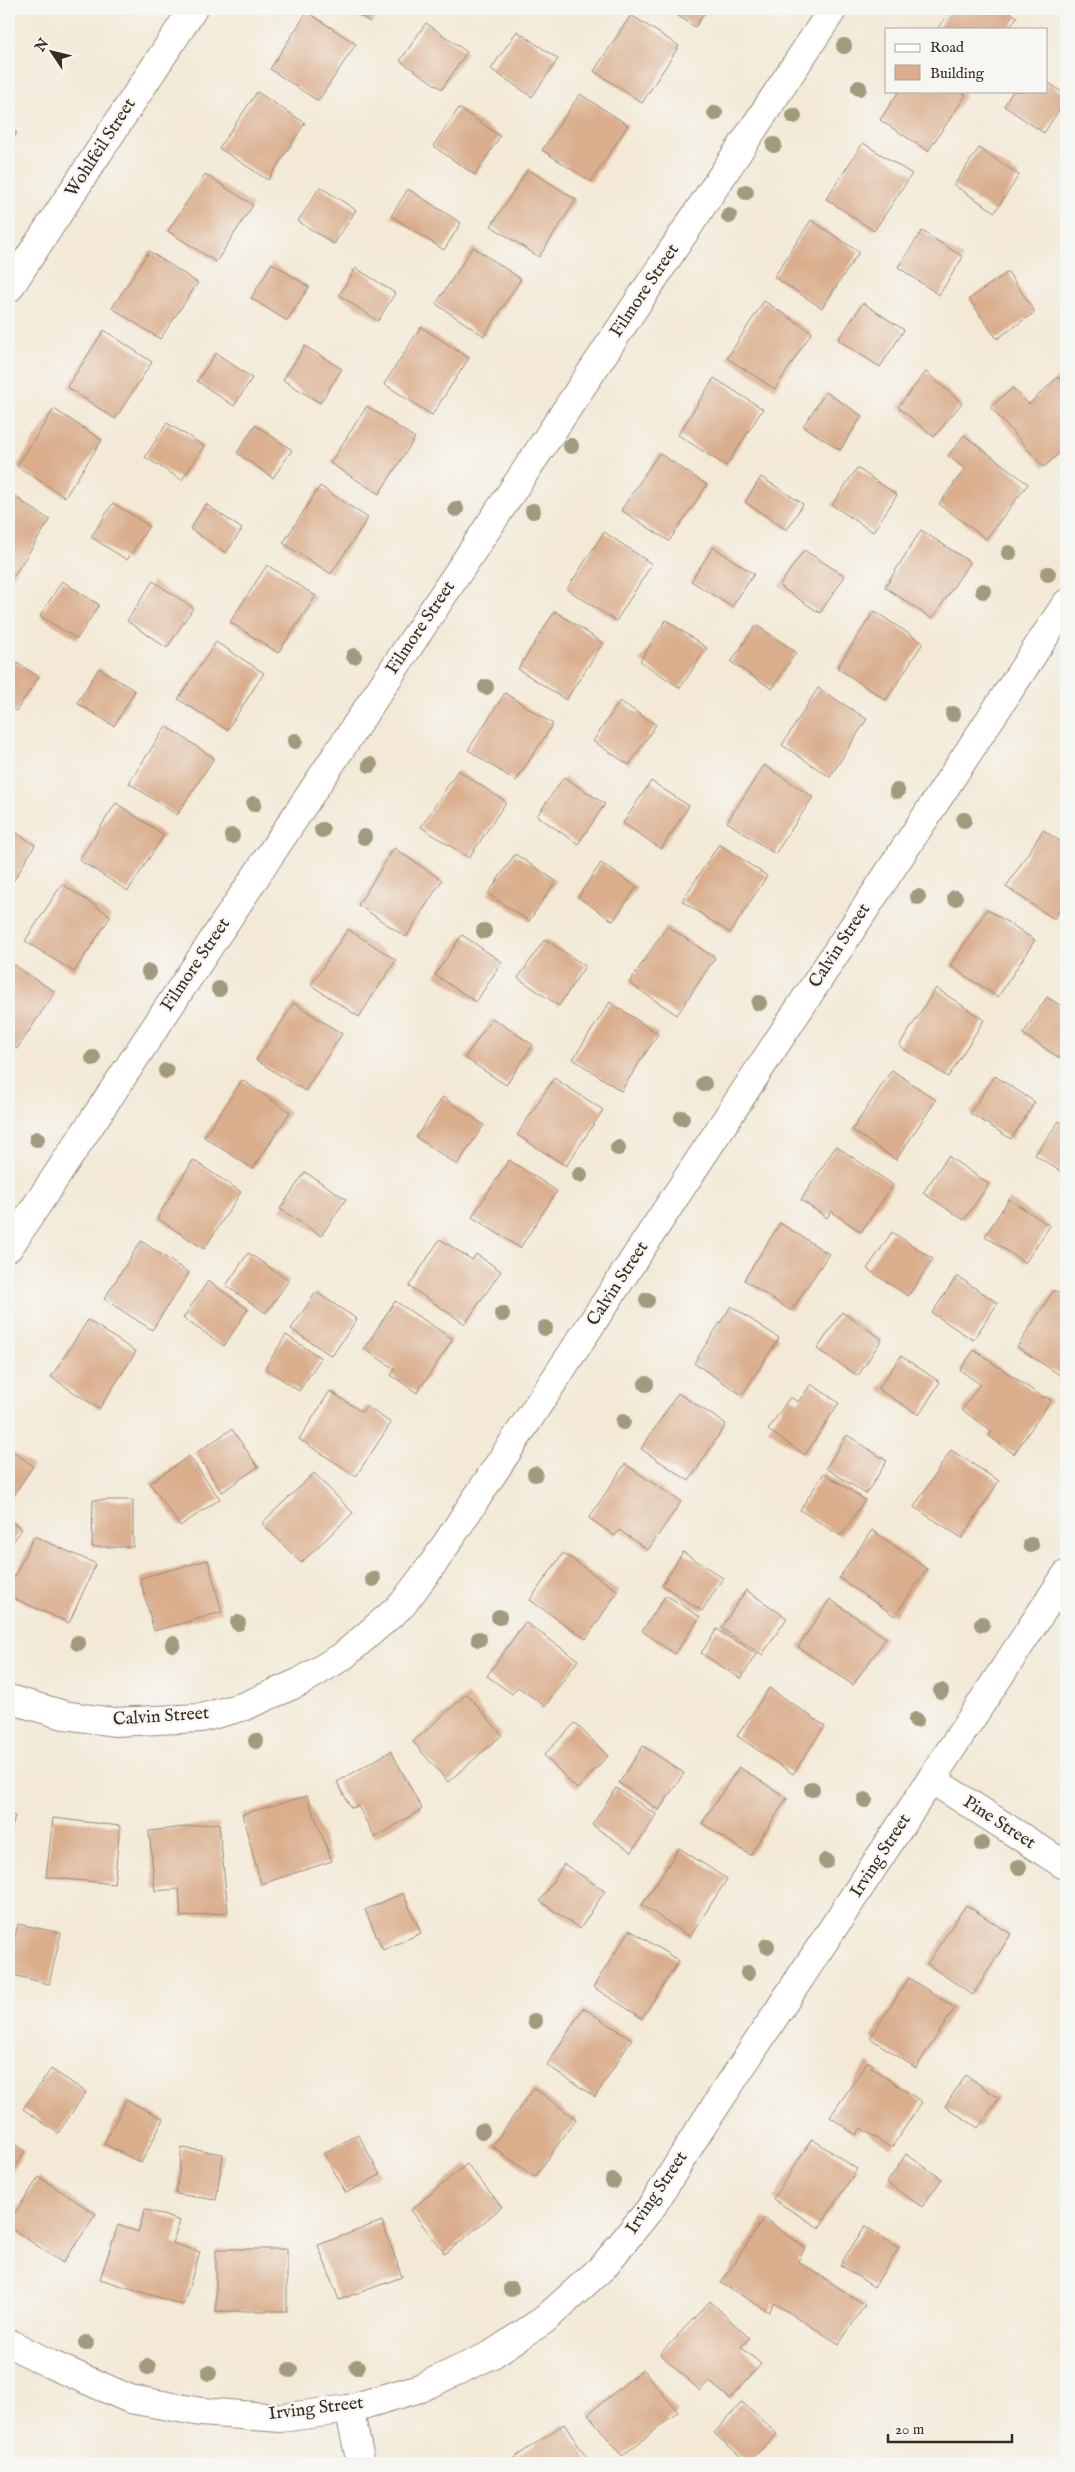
<svg xmlns="http://www.w3.org/2000/svg" width="1075" height="2472" font-family="'IM FELL English',serif">
<style>
.building{fill:#daae8d}
.lines{fill:none;stroke-linecap:round;stroke-linejoin:round}
.minor-casing{stroke:#978a7a;stroke-width:30}
.minor{stroke:#fff;stroke-width:28}
.tree{fill:#a29a7d}
.labels{text-anchor:middle;dominant-baseline:central;stroke-width:4.5;stroke-linejoin:round;paint-order:stroke}
.street-label{font-size:18px;fill:#3b2a1e;stroke:#f6f6f2}
</style>
<rect width="100%" height="100%" fill="#f6f6f2"/>
<filter id="ink" filterUnits="userSpaceOnUse"><feTurbulence type="fractalNoise" baseFrequency=".02" numOctaves="2"/><feDisplacementMap in="SourceGraphic" scale="10" xChannelSelector="R" yChannelSelector="G"/><feConvolveMatrix kernelMatrix="1 2 1 2 8 2 1 2 1" color-interpolation-filters="sRGB"/></filter>
<filter id="wash" filterUnits="userSpaceOnUse"><feTurbulence type="fractalNoise" baseFrequency=".0096" numOctaves="4" result="noise"/><feDisplacementMap in="SourceGraphic" scale="20" xChannelSelector="R" yChannelSelector="G"/><feGaussianBlur stdDeviation="1.12" result="paint"/><feColorMatrix in="noise" values="0 0 0 0 0 0 0 0 0 0 0 0 0 0 0 0 0 1.4 0 .05"/><feComposite in="paint" operator="in"/></filter>
<g filter="url(#wash)">
<rect width="100%" height="100%" fill="#f3e9d6"/>
<g id="blocks">
<g class="building">
<polygon points="348,9 379,9 370,22"/>
<polygon points="668,9 707,9 695,27"/>
<polygon points="952,9 1006,9 1017,17 1009,29 937,29"/>
<polygon points="307,12 356,44 318,101 270,69"/>
<polygon points="631,15 679,46 642,103 594,71"/>
<polygon points="426,23 467,52 442,89 400,61"/>
<polygon points="517,31 558,59 532,97 491,69"/>
<polygon points="1046,81 1066,95 1066,99 1044,133 1004,106 1013,91 1046,91"/>
<polygon points="899,91 960,91 966,95 928,151 880,120"/>
<polygon points="257,92 305,123 268,180 219,148"/>
<polygon points="580,94 628,125 591,182 542,150"/>
<polygon points="459,108 500,136 475,175 433,146"/>
<polygon points="9,128 17,133 9,145"/>
<polygon points="863,143 912,174 874,231 826,199"/>
<polygon points="979,148 1019,175 995,212 954,185"/>
<polygon points="528,169 576,200 539,257 491,226"/>
<polygon points="205,174 253,205 216,262 168,231"/>
<polygon points="320,187 356,210 334,244 298,221"/>
<polygon points="408,189 461,223 444,250 391,216"/>
<polygon points="811,220 859,252 822,308 774,277"/>
<polygon points="922,231 963,257 939,295 898,267"/>
<polygon points="473,247 521,279 484,336 436,304"/>
<polygon points="149,251 198,283 160,339 112,308"/>
<polygon points="272,263 309,287 287,321 251,298"/>
<polygon points="356,268 395,293 378,321 339,295"/>
<polygon points="1008,272 1035,312 997,339 969,299"/>
<polygon points="764,301 812,332 775,389 727,358"/>
<polygon points="863,303 904,330 880,367 838,340"/>
<polygon points="421,327 469,358 432,415 384,384"/>
<polygon points="104,330 152,362 115,419 67,387"/>
<polygon points="305,346 342,369 320,403 283,380"/>
<polygon points="216,353 252,378 234,406 197,381"/>
<polygon points="926,372 962,403 934,437 898,407"/>
<polygon points="1058,377 1066,387 1066,447 1044,467 990,407 1013,388 1029,404"/>
<polygon points="714,378 763,409 726,466 678,435"/>
<polygon points="826,392 862,416 840,450 803,426"/>
<polygon points="367,406 415,438 379,494 330,463"/>
<polygon points="54,409 102,440 65,497 17,466"/>
<polygon points="167,423 204,446 182,480 145,457"/>
<polygon points="255,425 292,450 273,478 237,453"/>
<polygon points="964,435 1028,484 986,539 939,504 965,469 948,456"/>
<polygon points="659,453 707,485 669,541 621,510"/>
<polygon points="857,468 897,495 873,532 832,505"/>
<polygon points="761,477 803,504 787,530 745,502"/>
<polygon points="320,486 368,518 331,574 283,543"/>
<polygon points="9,493 50,520 13,577 9,574"/>
<polygon points="113,503 149,526 127,560 91,537"/>
<polygon points="206,504 242,529 226,553 190,529"/>
<polygon points="921,530 970,562 932,619 885,587"/>
<polygon points="604,532 652,564 616,621 567,589"/>
<polygon points="713,547 754,574 732,607 691,581"/>
<polygon points="804,550 845,576 820,613 779,586"/>
<polygon points="267,565 316,596 278,653 230,622"/>
<polygon points="62,581 99,605 77,639 40,616"/>
<polygon points="153,581 193,608 167,648 127,621"/>
<polygon points="555,611 603,643 566,700 518,669"/>
<polygon points="874,611 923,643 886,700 837,668"/>
<polygon points="666,620 707,648 680,688 640,661"/>
<polygon points="756,625 796,652 772,689 731,662"/>
<polygon points="216,642 264,673 227,730 178,699"/>
<polygon points="9,658 39,677 16,711 9,707"/>
<polygon points="99,668 135,691 114,726 77,703"/>
<polygon points="818,688 867,719 830,777 782,745"/>
<polygon points="505,693 553,724 516,781 468,750"/>
<polygon points="620,701 656,725 629,765 593,741"/>
<polygon points="166,726 214,758 177,815 129,783"/>
<polygon points="764,765 813,797 775,854 727,822"/>
<polygon points="458,770 506,802 469,858 421,827"/>
<polygon points="564,777 605,804 578,844 537,816"/>
<polygon points="651,781 689,806 661,849 623,823"/>
<polygon points="116,803 164,835 128,891 79,860"/>
<polygon points="9,828 35,845 14,880 9,876"/>
<polygon points="1043,830 1066,845 1066,900 1054,919 1006,887"/>
<polygon points="719,844 767,876 730,933 682,901"/>
<polygon points="394,848 442,880 406,937 358,905"/>
<polygon points="515,854 556,881 529,921 488,894"/>
<polygon points="601,863 637,887 613,921 578,897"/>
<polygon points="62,884 111,916 74,972 25,941"/>
<polygon points="987,909 1035,940 998,997 950,966"/>
<polygon points="667,926 715,958 677,1015 629,983"/>
<polygon points="348,929 396,960 359,1017 311,985"/>
<polygon points="462,935 502,962 476,1002 435,975"/>
<polygon points="545,939 585,966 559,1006 518,978"/>
<polygon points="9,962 55,992 17,1049 9,1043"/>
<polygon points="936,988 984,1020 948,1077 899,1046"/>
<polygon points="1047,997 1066,1009 1066,1057 1064,1061 1023,1034"/>
<polygon points="610,1002 658,1034 621,1091 573,1059"/>
<polygon points="294,1003 342,1034 305,1091 256,1060"/>
<polygon points="492,1018 533,1045 506,1085 465,1058"/>
<polygon points="892,1070 936,1100 896,1160 852,1130"/>
<polygon points="995,1076 1035,1102 1011,1139 970,1113"/>
<polygon points="554,1078 603,1110 566,1166 517,1135"/>
<polygon points="242,1080 290,1112 253,1169 204,1137"/>
<polygon points="443,1097 484,1125 457,1165 416,1137"/>
<polygon points="1059,1121 1066,1126 1066,1175 1035,1155"/>
<polygon points="836,1146 893,1185 861,1232 831,1211 827,1218 801,1200"/>
<polygon points="948,1156 989,1184 964,1220 923,1193"/>
<polygon points="193,1160 241,1192 204,1249 157,1218"/>
<polygon points="509,1160 557,1191 520,1248 472,1217"/>
<polygon points="305,1172 346,1199 321,1236 280,1209"/>
<polygon points="1009,1199 1050,1226 1025,1263 985,1236"/>
<polygon points="780,1223 829,1254 791,1311 744,1280"/>
<polygon points="892,1232 933,1259 908,1296 867,1269"/>
<polygon points="440,1239 472,1260 476,1254 501,1271 465,1324 409,1286"/>
<polygon points="141,1241 189,1273 152,1330 104,1299"/>
<polygon points="248,1253 289,1280 266,1313 226,1286"/>
<polygon points="957,1276 998,1303 973,1340 932,1313"/>
<polygon points="208,1281 248,1309 224,1346 183,1318"/>
<polygon points="1054,1290 1066,1298 1066,1379 1017,1347"/>
<polygon points="316,1292 357,1319 332,1356 291,1329"/>
<polygon points="395,1301 453,1339 417,1393 391,1375 395,1369 364,1349"/>
<polygon points="731,1306 779,1338 742,1395 694,1363"/>
<polygon points="842,1312 882,1339 858,1376 817,1349"/>
<polygon points="88,1320 136,1352 99,1409 51,1377"/>
<polygon points="286,1335 321,1358 299,1391 265,1368"/>
<polygon points="974,1350 1044,1398 1045,1396 1051,1400 1014,1454 989,1436 992,1431 962,1410 980,1384 960,1370"/>
<polygon points="901,1356 940,1382 919,1415 878,1389"/>
<polygon points="811,1384 839,1403 805,1455 768,1430 790,1397 798,1402"/>
<polygon points="330,1391 362,1412 366,1406 391,1423 356,1476 299,1439"/>
<polygon points="678,1393 726,1424 689,1481 641,1449"/>
<polygon points="232,1429 258,1467 222,1492 196,1453"/>
<polygon points="847,1435 887,1461 866,1494 826,1468"/>
<polygon points="9,1449 33,1466 11,1499 9,1498"/>
<polygon points="951,1450 999,1481 962,1538 914,1507"/>
<polygon points="189,1456 220,1499 180,1526 150,1483"/>
<polygon points="625,1464 681,1502 648,1550 619,1530 615,1536 589,1518"/>
<polygon points="314,1473 353,1513 301,1563 262,1523"/>
<polygon points="824,1473 865,1500 841,1536 800,1510"/>
<polygon points="93,1500 133,1500 133,1547 92,1547"/>
<polygon points="9,1520 22,1529 9,1548"/>
<polygon points="872,1530 927,1569 895,1616 839,1578"/>
<polygon points="34,1536 96,1564 69,1623 9,1596 9,1588"/>
<polygon points="683,1552 723,1578 702,1611 662,1585"/>
<polygon points="563,1553 618,1591 586,1639 530,1600"/>
<polygon points="208,1560 222,1612 154,1631 140,1578"/>
<polygon points="746,1590 787,1618 762,1655 721,1628"/>
<polygon points="666,1595 700,1617 675,1654 642,1631"/>
<polygon points="830,1599 886,1638 853,1685 798,1647"/>
<polygon points="525,1622 578,1660 545,1706 518,1687 512,1694 487,1676"/>
<polygon points="717,1629 756,1654 741,1679 701,1653"/>
<polygon points="769,1688 825,1726 793,1774 737,1736"/>
<polygon points="467,1694 502,1735 448,1782 413,1742"/>
<polygon points="575,1723 608,1756 577,1789 544,1755"/>
<polygon points="643,1746 684,1773 659,1810 619,1783"/>
<polygon points="391,1751 422,1809 375,1838 358,1806 351,1808 337,1782"/>
<polygon points="739,1767 787,1798 750,1855 702,1823"/>
<polygon points="616,1788 657,1815 632,1852 592,1825"/>
<polygon points="307,1796 332,1861 261,1884 242,1814"/>
<polygon points="9,1814 15,1816 9,1839"/>
<polygon points="53,1818 120,1826 114,1884 46,1877"/>
<polygon points="219,1823 228,1912 181,1917 179,1889 155,1891 149,1831"/>
<polygon points="679,1848 727,1879 690,1937 642,1905"/>
<polygon points="564,1864 605,1891 580,1929 540,1901"/>
<polygon points="403,1893 421,1933 383,1950 365,1910"/>
<polygon points="966,1905 1011,1934 973,1995 927,1964"/>
<polygon points="18,1924 61,1933 49,1984 9,1974 9,1960"/>
<polygon points="630,1930 679,1961 642,2018 593,1987"/>
<polygon points="909,1978 955,2008 916,2068 870,2038"/>
<polygon points="583,2008 632,2039 595,2097 547,2065"/>
<polygon points="868,2061 873,2065 871,2067 922,2102 891,2148 861,2128 856,2135 830,2117"/>
<polygon points="51,2069 86,2092 58,2133 23,2109"/>
<polygon points="966,2075 999,2098 978,2128 945,2106"/>
<polygon points="534,2088 576,2119 535,2177 492,2146"/>
<polygon points="126,2100 164,2119 141,2163 104,2144"/>
<polygon points="358,2134 380,2175 346,2193 324,2153"/>
<polygon points="812,2139 857,2169 819,2228 773,2199"/>
<polygon points="9,2140 25,2151 9,2176"/>
<polygon points="182,2148 223,2154 216,2200 176,2194"/>
<polygon points="906,2154 942,2179 922,2207 887,2183"/>
<polygon points="467,2164 502,2207 445,2254 411,2210"/>
<polygon points="39,2177 96,2214 63,2263 9,2227 9,2222"/>
<polygon points="145,2209 180,2221 172,2243 200,2252 183,2305 100,2279 118,2225 138,2232"/>
<polygon points="764,2218 805,2248 798,2261 865,2305 839,2344 774,2303 769,2312 721,2283"/>
<polygon points="382,2221 402,2277 339,2300 318,2245"/>
<polygon points="865,2226 899,2248 874,2287 840,2265"/>
<rect x="216" y="2249" width="71" height="62"/>
<polygon points="710,2301 749,2338 741,2347 761,2364 730,2399 709,2381 700,2391 660,2354"/>
<polygon points="643,2369 678,2412 622,2456 588,2414"/>
<polygon points="742,2402 777,2434 748,2463 714,2433"/>
<polygon points="564,2424 590,2463 508,2463 508,2462"/>
</g>
</g>
</g>
<g filter="url(#ink)">
<use href="#blocks" fill-opacity="0" stroke="#978a7a" stroke-width="1"/>
<g class="lines">
<defs>
<g id="minor">
<polyline points="9,288 193,9"/>
<polyline points="9,1247 833,9"/>
<polyline points="9,1699 64,1715 114,1722 201,1718 245,1706 300,1682 343,1656 402,1605 435,1561 1066,604"/>
<polyline points="931,1779 1066,1866"/>
<polyline points="9,2343 50,2364 130,2399 201,2412 280,2418 349,2409 420,2388 491,2355 544,2320 603,2267 653,2205 693,2140 1066,1575"/>
<polyline points="349,2409 361,2463"/>
</g>
</defs>
<use href="#minor" class="minor-casing"/>
<use href="#minor" class="minor"/>
</g>
<g class="tree">
<circle cx="844" cy="46" r="8"/>
<circle cx="859" cy="88" r="8"/>
<circle cx="715" cy="113" r="8"/>
<circle cx="794" cy="116" r="8"/>
<circle cx="774" cy="145" r="8"/>
<circle cx="746" cy="192" r="8"/>
<circle cx="729" cy="216" r="8"/>
<circle cx="571" cy="446" r="8"/>
<circle cx="456" cy="509" r="8"/>
<circle cx="533" cy="511" r="8"/>
<circle cx="1009" cy="553" r="8"/>
<circle cx="1048" cy="574" r="8"/>
<circle cx="983" cy="591" r="8"/>
<circle cx="354" cy="656" r="8"/>
<circle cx="486" cy="687" r="8"/>
<circle cx="953" cy="714" r="8"/>
<circle cx="295" cy="741" r="8"/>
<circle cx="370" cy="765" r="8"/>
<circle cx="897" cy="791" r="8"/>
<circle cx="254" cy="804" r="8"/>
<circle cx="964" cy="820" r="8"/>
<circle cx="322" cy="830" r="8"/>
<circle cx="232" cy="836" r="8"/>
<circle cx="364" cy="837" r="8"/>
<circle cx="918" cy="897" r="8"/>
<circle cx="955" cy="898" r="8"/>
<circle cx="484" cy="931" r="8"/>
<circle cx="149" cy="972" r="8"/>
<circle cx="219" cy="989" r="8"/>
<circle cx="759" cy="1003" r="8"/>
<circle cx="93" cy="1058" r="8"/>
<circle cx="166" cy="1071" r="8"/>
<circle cx="704" cy="1084" r="8"/>
<circle cx="682" cy="1118" r="8"/>
<circle cx="37" cy="1139" r="8"/>
<circle cx="618" cy="1148" r="8"/>
<circle cx="580" cy="1175" r="8"/>
<circle cx="647" cy="1300" r="8"/>
<circle cx="502" cy="1314" r="8"/>
<circle cx="545" cy="1328" r="8"/>
<circle cx="646" cy="1384" r="8"/>
<circle cx="623" cy="1422" r="8"/>
<circle cx="535" cy="1474" r="8"/>
<circle cx="1031" cy="1545" r="8"/>
<circle cx="373" cy="1579" r="8"/>
<circle cx="499" cy="1617" r="8"/>
<circle cx="238" cy="1623" r="8"/>
<circle cx="982" cy="1624" r="8"/>
<circle cx="479" cy="1639" r="8"/>
<circle cx="78" cy="1643" r="8"/>
<circle cx="173" cy="1644" r="8"/>
<circle cx="941" cy="1691" r="8"/>
<circle cx="916" cy="1720" r="8"/>
<circle cx="256" cy="1741" r="8"/>
<circle cx="812" cy="1789" r="8"/>
<circle cx="865" cy="1800" r="8"/>
<circle cx="982" cy="1844" r="8"/>
<circle cx="826" cy="1861" r="8"/>
<circle cx="1019" cy="1867" r="8"/>
<circle cx="767" cy="1946" r="8"/>
<circle cx="748" cy="1973" r="8"/>
<circle cx="535" cy="2021" r="8"/>
<circle cx="482" cy="2131" r="8"/>
<circle cx="613" cy="2181" r="8"/>
<circle cx="511" cy="2289" r="8"/>
<circle cx="86" cy="2343" r="8"/>
<circle cx="148" cy="2367" r="8"/>
<circle cx="357" cy="2367" r="8"/>
<circle cx="290" cy="2370" r="8"/>
<circle cx="209" cy="2373" r="8"/>
</g>
</g>
<g class="labels">
<g class="street-label">
<text transform="translate(101 148) rotate(-57)">Wohlfeil Street</text>
<text transform="translate(645 291) rotate(-56)">Filmore Street</text>
<text transform="translate(421 628) rotate(-56)">Filmore Street</text>
<text transform="translate(840 946) rotate(-57)">Calvin Street</text>
<text transform="translate(196 965) rotate(-56)">Filmore Street</text>
<text transform="translate(618 1284) rotate(-57)">Calvin Street</text>
<text transform="translate(161 1717) rotate(-4)">Calvin Street</text>
<text transform="translate(999 1823) rotate(33)">Pine Street</text>
<text transform="translate(881 1856) rotate(-57)">Irving Street</text>
<text transform="translate(657 2193) rotate(-56)">Irving Street</text>
<text transform="translate(316 2409) rotate(-7)">Irving Street</text>
</g>
</g>
<rect width="1075" height="2472" fill="none" stroke="#f6f6f2" stroke-width="30"/>
<rect x="885" y="28" width="162" height="65" fill="#f6f6f2" stroke="#aba49d"/>
<rect x="895" y="44" width="25" height="8" fill="#ffffff" stroke="#aba49d"/>
<text x="930" y="52" font-size="15" fill="#3b2a1e">Road</text>
<rect x="895" y="65" width="25" height="15" fill="#daae8d" stroke="#aba49d"/>
<text x="930" y="78" font-size="15" fill="#3b2a1e">Building</text>
<g transform="translate(52 52) rotate(305)" stroke="#f6f6f2" stroke-width="4" paint-order="stroke">
<path d="M0-4L9 19L0 12L-9 19Z" fill="#3b2a1e"/>
<text y="-8" font-size="14" font-weight="bold" text-anchor="middle" fill="#3b2a1e">N</text>
</g>
<path d="M888 2434v8h124v-8" fill="none" stroke="#3b2a1e" stroke-width="2.5"/>
<text x="895" y="2434" font-size="15" fill="#3b2a1e" stroke="#f6f6f2" stroke-width="4" paint-order="stroke">20 m</text>
</svg>
